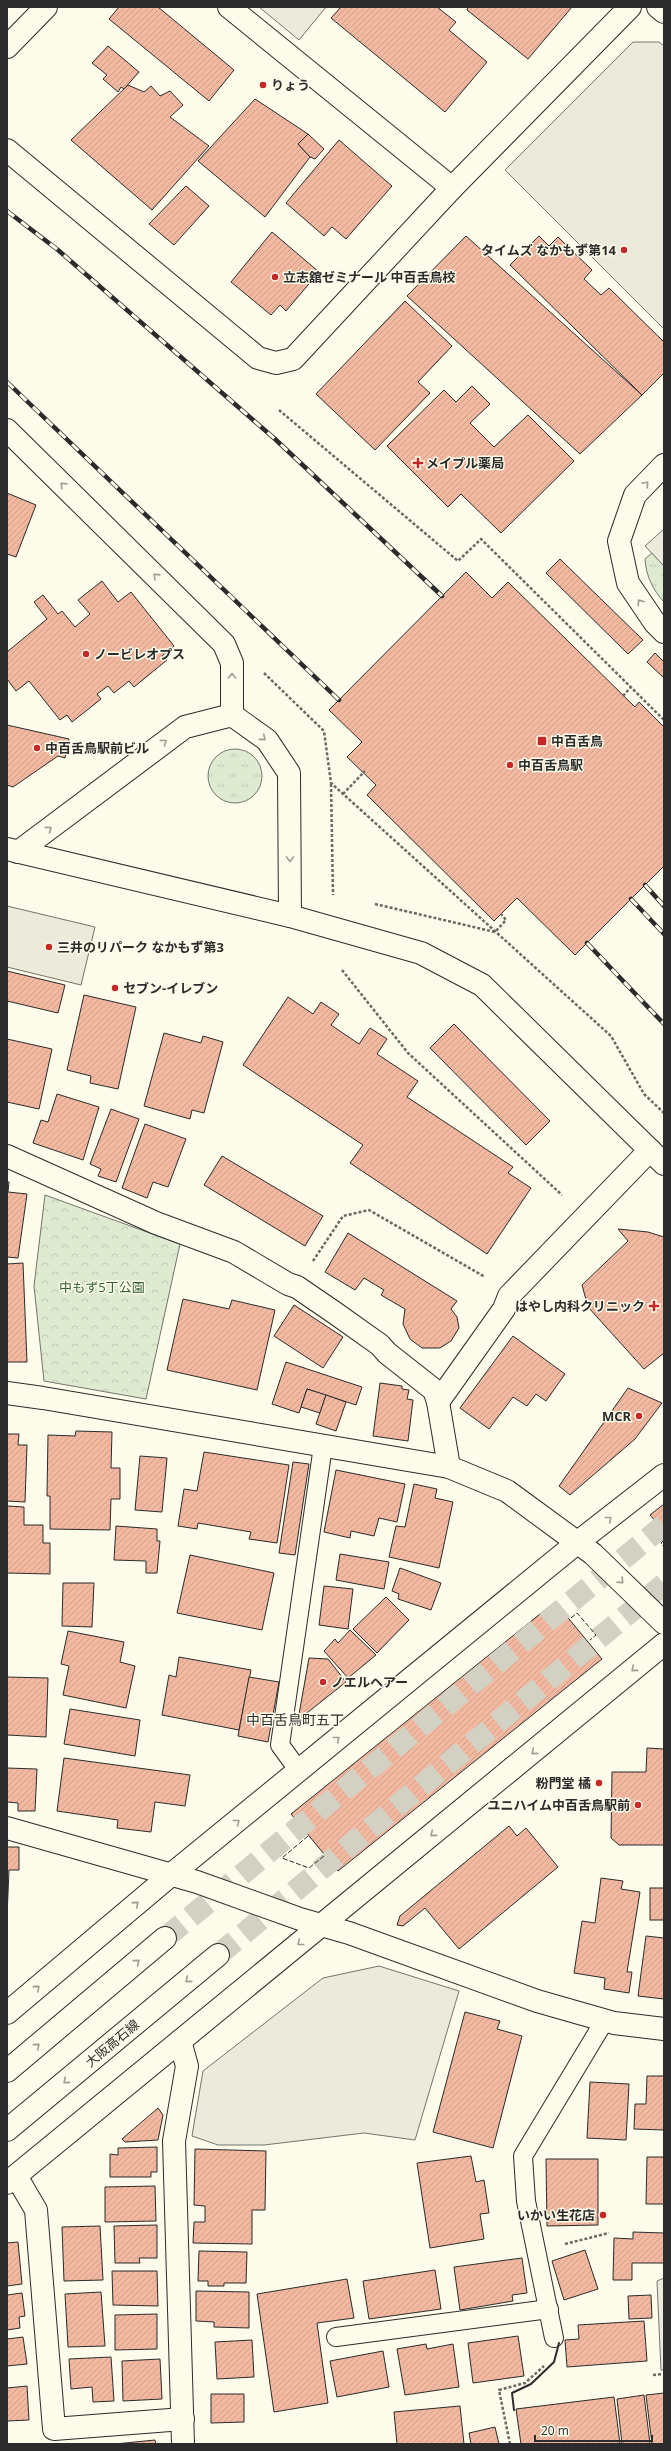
<svg xmlns="http://www.w3.org/2000/svg" width="671" height="2451" font-family="'Open Sans','Noto Sans JP',sans-serif">
<style>
.grass{fill:url(#grass-tufts);stroke:#74746e}
.park{fill:url(#park-crowns);stroke:#74746e}
.parking{fill:#eceadb;stroke:#74746e}
.building{fill:url(#building-hatch);stroke:#2b2b2b}
.lines{fill:none;stroke-linecap:round;stroke-linejoin:round}
.primary-tunnel{stroke:#d3d1c4;stroke-width:22;stroke-dasharray:22 11;stroke-linecap:butt}
.service-casing{stroke:#2b2b2b;stroke-width:20}
.pedestrian-casing{stroke:#2b2b2b;stroke-width:24}
.minor-casing{stroke:#2b2b2b;stroke-width:24}
.tertiary-casing{stroke:#2b2b2b;stroke-width:24}
.primary-casing{stroke:#2b2b2b;stroke-width:24}
.path{stroke:#6a6964;stroke-width:2.5;stroke-dasharray:3 2;stroke-linecap:butt}
.service{stroke:#fdfbea;stroke-width:18}
.pedestrian{stroke:#fdfbea;stroke-width:22}
.minor{stroke:#fdfbea;stroke-width:22}
.tertiary{stroke:#fdfbea;stroke-width:22}
.primary{stroke:#fdfbea;stroke-width:22}
.rail-casing{stroke:#2b2b2b;stroke-width:4.5}
.rail{stroke:#fdfbea;stroke-width:3;stroke-dasharray:9;stroke-linecap:butt}
.fence{stroke:#2b2b2b;stroke-width:1;stroke-dasharray:5 2;stroke-linecap:butt}
.wall{stroke:#2b2b2b;stroke-width:2}
.oneway{stroke:#9e9d94}
.poi-dot{fill:#c62828;stroke:#fdfbea;stroke-width:1.5}
.labels{text-anchor:middle;dominant-baseline:central;stroke-width:3;stroke-linejoin:round;paint-order:stroke}
.poi-label{font-size:13px;font-weight:bold;fill:#2b2b2b;stroke:#fdfbea;text-anchor:start}
.park-label{font-size:13px;fill:#34623c;stroke:#fdfbea}
.street-label{font-size:13px;fill:#2b2b2b;stroke:#fdfbea}
.neighbourhood-label{font-size:14px;fill:#2b2b2b;stroke:#fdfbea}
</style>
<defs>
<pattern id="grass-tufts" width="24" height="20" patternUnits="userSpaceOnUse"><rect width="24" height="20" fill="#deebd1"/><path d="M3 7l-1-3M5 7V3M7 7l1-3M15 17l-1-3M17 17v-4M19 17l1-3" fill="none" stroke="#bfcab4"/></pattern>
<pattern id="park-crowns" width="20" height="18" patternUnits="userSpaceOnUse"><rect width="20" height="18" fill="#deebd1"/><path d="M2 6a3 3 0 1 1 6 0M12 15a3 3 0 1 1 6 0" fill="none" stroke="#bfcab4"/></pattern>
<pattern id="building-hatch" width="6" height="6" patternUnits="userSpaceOnUse"><rect width="6" height="6" fill="#f2b8a0"/><path d="M-1 1l2-2M0 6l6-6M5 7l2-2" fill="none" stroke="#d09e8a"/></pattern>
</defs>
<rect width="100%" height="100%" fill="#fdfbea"/>
<g class="grass">
<path d="M652 553 664 566V602C653 590 646 576 645 559Z"/>
<circle cx="235" cy="776" r="27"/>
</g>
<polygon class="park" points="45,1195 180,1244 146,1399 44,1381 34,1286"/>
<g class="parking">
<polygon points="259,7 326,7 299,40"/>
<polygon points="633,42 659,42 664,46 664,329 505,170"/>
<polygon points="664,529 664,566 645,546"/>
<polygon points="7,906 95,927 81,985 7,967"/>
<polygon points="379,1966 459,1991 415,2140 364,2133 264,2145 218,2145 192,2136 203,2071 323,1978"/>
<polygon points="664,2278 664,2370 661,2370 657,2281"/>
</g>
<g class="building">
<polygon points="119,7 158,7 234,70 209,101 109,19"/>
<polygon points="341,7 437,7 456,22 449,30 487,62 445,112 331,18"/>
<polygon points="468,7 572,7 528,59 467,10"/>
<polygon points="108,46 139,72 124,89 121,87 118,92 103,79 107,75 92,63"/>
<polygon points="128,85 144,92 151,86 160,96 170,91 183,105 170,117 209,146 152,210 71,140"/>
<polygon points="255,99 308,134 298,144 310,157 265,217 198,161"/>
<polygon points="308,134 324,149 315,159 310,157 298,144"/>
<polygon points="339,140 392,186 346,239 332,227 324,236 286,203"/>
<polygon points="186,186 209,206 174,245 149,224"/>
<polygon points="272,232 319,272 286,311 280,305 271,315 231,282"/>
<polygon points="466,236 642,395 580,454 407,296"/>
<polygon points="539,236 549,246 558,237 592,270 584,279 601,295 609,288 664,342 664,373 642,395 510,265"/>
<polygon points="405,301 452,346 418,382 430,393 375,450 316,394"/>
<polygon points="472,386 490,404 470,423 494,447 528,415 574,461 501,533 461,494 448,507 387,446 444,390 456,402"/>
<polygon points="7,493 36,505 16,557 7,554"/>
<polygon points="560,559 643,640 628,654 546,573"/>
<polygon points="466,572 492,598 508,582 635,707 639,702 664,727 664,866 575,955 517,898 494,921 367,795 376,785 347,757 362,742 329,710"/>
<polygon points="102,581 118,602 131,592 174,646 162,656 167,660 134,687 129,681 114,693 108,686 97,694 101,699 72,722 67,715 60,720 29,681 16,691 7,679 7,652 47,619 34,602 43,595 58,614 62,611 75,627 90,614 78,600"/>
<polygon points="655,653 664,662 664,678 647,662"/>
<polygon points="7,725 69,739 65,758 58,756 13,787 7,785"/>
<polygon points="7,971 65,985 58,1013 7,1001"/>
<polygon points="84,995 136,1007 118,1089 90,1083 91,1076 67,1070"/>
<polygon points="288,997 313,1014 321,1002 339,1014 331,1025 359,1044 370,1028 387,1039 377,1054 418,1081 407,1097 513,1167 508,1173 531,1188 487,1254 350,1163 363,1145 243,1065"/>
<polygon points="454,1024 550,1121 526,1145 430,1048"/>
<polygon points="164,1033 201,1043 203,1036 223,1042 204,1113 192,1110 190,1119 144,1106"/>
<polygon points="7,1039 52,1049 39,1109 7,1102"/>
<polygon points="57,1094 99,1107 83,1160 33,1143 41,1120 48,1122"/>
<polygon points="111,1109 139,1119 116,1182 98,1176 101,1169 90,1164"/>
<polygon points="145,1124 186,1139 168,1187 153,1182 147,1198 122,1188"/>
<polygon points="222,1156 323,1216 305,1246 204,1185"/>
<polygon points="7,1182 9,1182 8,1192 27,1194 18,1258 7,1257"/>
<polygon points="618,1229 648,1232 664,1237 664,1353 644,1369 588,1307 582,1285 628,1241"/>
<polygon points="348,1233 457,1301 451,1309 457,1317 459,1328 451,1341 440,1348 422,1348 410,1339 403,1324 405,1309 381,1295 384,1290 364,1278 355,1290 325,1272"/>
<polygon points="23,1263 27,1362 7,1362 7,1264"/>
<polygon points="183,1299 229,1309 232,1300 275,1310 257,1390 167,1370"/>
<polygon points="294,1305 343,1337 323,1368 274,1336"/>
<polygon points="513,1336 565,1374 546,1401 536,1394 527,1406 513,1397 489,1429 460,1408"/>
<polygon points="286,1362 362,1387 356,1405 307,1389 299,1413 272,1404"/>
<polygon points="380,1383 402,1386 402,1389 409,1390 407,1399 413,1400 408,1441 373,1436"/>
<polygon points="628,1388 662,1403 635,1439 570,1495 559,1486"/>
<polygon points="307,1389 326,1395 320,1413 301,1407"/>
<polygon points="326,1395 346,1402 336,1431 316,1424"/>
<polygon points="76,1431 112,1432 111,1468 120,1468 120,1499 111,1499 110,1530 50,1529 50,1496 47,1496 48,1435 75,1436"/>
<polygon points="7,1434 19,1434 18,1445 27,1445 25,1502 7,1501"/>
<polygon points="204,1452 289,1465 277,1543 249,1539 251,1532 198,1523 197,1529 178,1526 184,1489 197,1491"/>
<polygon points="140,1456 167,1458 162,1512 135,1510"/>
<polygon points="293,1462 309,1464 295,1555 279,1553"/>
<polygon points="336,1470 405,1484 397,1522 379,1518 374,1536 351,1531 350,1538 324,1532"/>
<polygon points="414,1484 437,1489 435,1498 453,1502 439,1568 389,1557 396,1526 405,1527"/>
<polygon points="664,1504 664,1531 650,1515"/>
<polygon points="7,1506 24,1507 24,1525 43,1525 43,1543 50,1543 50,1574 7,1573"/>
<polygon points="116,1526 157,1529 157,1541 160,1541 157,1573 146,1573 146,1561 114,1560"/>
<polygon points="340,1554 389,1562 384,1589 336,1580"/>
<polygon points="190,1555 274,1573 262,1630 177,1613"/>
<polygon points="400,1568 441,1583 431,1610 398,1599 399,1594 392,1591"/>
<polygon points="63,1583 94,1583 92,1627 62,1626"/>
<polygon points="324,1586 353,1589 348,1629 319,1625"/>
<polygon points="386,1597 409,1620 377,1653 353,1629"/>
<polygon points="555,1602 602,1659 338,1871 291,1814"/>
<polygon points="350,1630 376,1655 348,1678 324,1651 335,1639 338,1643"/>
<polygon points="68,1631 124,1642 120,1662 135,1666 126,1708 63,1695 69,1666 61,1664"/>
<polygon points="179,1657 251,1670 239,1730 162,1715 169,1675 176,1677"/>
<polygon points="309,1658 328,1659 346,1682 298,1720"/>
<polygon points="7,1677 48,1678 46,1737 7,1735"/>
<polygon points="249,1677 279,1682 268,1742 238,1736"/>
<polygon points="70,1709 140,1720 135,1756 64,1744"/>
<polygon points="647,1748 664,1749 664,1845 619,1845 611,1838 612,1772 646,1772"/>
<polygon points="64,1758 190,1775 185,1806 155,1802 151,1832 117,1828 118,1820 57,1811"/>
<polygon points="7,1768 37,1769 35,1811 18,1811 18,1803 7,1802"/>
<polygon points="509,1826 517,1836 526,1828 558,1867 459,1949 425,1908 403,1926 397,1925 400,1916"/>
<polygon points="7,1847 19,1847 19,1870 9,1870 7,1916"/>
<polygon points="601,1878 623,1881 621,1889 640,1892 627,1972 632,1972 629,1993 604,1989 605,1978 574,1973 582,1921 595,1923"/>
<rect x="650" y="1888" width="14" height="32"/>
<polygon points="646,1936 664,1938 664,1999 638,1996"/>
<polygon points="465,2012 500,2021 497,2029 522,2036 493,2148 433,2132"/>
<polygon points="647,2076 664,2076 664,2130 634,2129 635,2104 646,2104"/>
<polygon points="590,2082 629,2084 626,2140 587,2138"/>
<polygon points="158,2108 163,2115 158,2140 125,2142 122,2139"/>
<polygon points="157,2147 157,2172 151,2172 151,2177 110,2177 110,2154 118,2155 118,2148"/>
<polygon points="195,2149 266,2151 265,2210 252,2210 252,2244 193,2243 194,2222 205,2222 205,2206 194,2205"/>
<polygon points="471,2156 476,2182 484,2180 489,2213 480,2214 484,2239 430,2248 417,2163"/>
<polygon points="647,2157 664,2157 664,2204 646,2204"/>
<polygon points="546,2159 598,2159 598,2225 547,2226"/>
<polygon points="155,2186 156,2221 105,2222 105,2187"/>
<polygon points="157,2225 157,2258 139,2258 140,2263 115,2263 114,2226"/>
<polygon points="100,2226 103,2280 64,2281 62,2227"/>
<polygon points="633,2232 664,2233 664,2263 632,2263 632,2280 613,2280 614,2238 633,2239"/>
<polygon points="18,2242 22,2284 7,2286 7,2243"/>
<polygon points="585,2250 598,2289 564,2300 552,2261"/>
<polygon points="199,2251 247,2252 246,2283 224,2283 224,2286 208,2286 208,2281 198,2281"/>
<polygon points="522,2258 527,2293 512,2295 513,2301 460,2310 454,2267"/>
<polygon points="435,2270 441,2309 369,2319 363,2281"/>
<polygon points="112,2271 157,2271 158,2306 113,2305"/>
<polygon points="347,2279 354,2318 317,2323 328,2403 274,2412 257,2294"/>
<polygon points="196,2291 249,2292 249,2328 214,2327 214,2322 196,2321"/>
<polygon points="101,2292 105,2346 68,2347 65,2294"/>
<polygon points="22,2293 25,2316 19,2317 20,2328 7,2330 7,2295"/>
<polygon points="651,2295 652,2318 629,2319 628,2296"/>
<polygon points="157,2314 157,2349 115,2350 115,2315"/>
<polygon points="644,2321 647,2361 567,2367 565,2340 579,2339 578,2325"/>
<polygon points="518,2336 524,2376 473,2383 468,2343"/>
<polygon points="23,2337 27,2364 7,2366 7,2339"/>
<polygon points="252,2340 254,2377 217,2379 215,2342"/>
<polygon points="426,2344 427,2349 453,2344 459,2387 405,2395 397,2349"/>
<polygon points="383,2351 389,2387 337,2397 330,2361"/>
<polygon points="111,2357 114,2401 93,2402 92,2387 71,2389 69,2359"/>
<polygon points="160,2359 162,2399 123,2401 122,2361"/>
<polygon points="27,2386 29,2420 7,2421 7,2388"/>
<polygon points="664,2393 664,2444 652,2444 646,2395"/>
<polygon points="211,2394 244,2394 244,2422 211,2423"/>
<polygon points="644,2395 650,2444 622,2444 617,2399"/>
<polygon points="614,2397 620,2444 521,2444 516,2409"/>
<polygon points="460,2406 464,2444 397,2444 394,2412"/>
<polygon points="495,2427 499,2444 471,2444 469,2433"/>
<polygon points="155,2440 156,2444 115,2444"/>
</g>
<g class="lines">
<g class="primary-tunnel">
<polyline points="165,1938 664,1525"/>
<polyline points="218,1955 664,1584"/>
</g>
<defs>
<g id="service">
<polyline points="299,1771 280,1745 323,1446"/>
<polyline points="336,2337 549,2309"/>
<polyline points="554,2338 526,2201 523,2156 605,2020"/>
</g>
<g id="pedestrian">
<polyline points="7,1156 156,1223 234,1252 288,1284 297,1287 335,1313 380,1345 387,1353 434,1390 438,1402 449,1467"/>
<polyline points="438,1402 504,1309 509,1296 650,1150"/>
</g>
<g id="minor">
<polyline points="229,7 452,188"/>
<polyline points="658,7 664,12"/>
<polyline points="7,47 46,7"/>
<polyline points="7,150 258,358 276,363 293,359 452,188 630,7"/>
<polyline points="7,430 224,644 232,663 232,715"/>
<polyline points="664,465 635,495 619,541 628,583 655,623 664,632"/>
<polyline points="18,852 185,727 232,715 267,740 289,773 290,916"/>
<polyline points="7,1393 43,1398 449,1467 507,1491 593,1554 664,1623"/>
<polyline points="7,1828 197,1882 300,1919 349,1933 537,2001 614,2023 664,2029"/>
<polyline points="180,2041 187,2066 174,2141 183,2444"/>
<polyline points="16,2176 36,2210 54,2429 183,2419"/>
</g>
<polyline id="tertiary" points="7,849 290,916 421,953 482,985 664,1164"/>
<g id="primary">
<polyline points="7,2013 172,1874 578,1542 664,1475"/>
<polyline points="7,2071 165,1938"/>
<polyline points="7,2130 218,1955"/>
<polyline points="7,2183 664,1644"/>
</g>
</defs>
<use href="#service" class="service-casing"/>
<use href="#pedestrian" class="pedestrian-casing"/>
<use href="#minor" class="minor-casing"/>
<use href="#tertiary" class="tertiary-casing"/>
<use href="#primary" class="primary-casing"/>
<g class="path">
<polyline points="279,410 458,561 481,539 664,720"/>
<polyline points="264,673 324,731 331,783 611,1036 644,1094 664,1113"/>
<polyline points="623,696 631,687"/>
<polyline points="331,784 333,895"/>
<polyline points="343,794 365,771"/>
<polyline points="375,904 495,932 506,920 501,914"/>
<polyline points="342,970 408,1053 562,1195"/>
<polyline points="313,1261 343,1216 369,1210 485,1277"/>
<polyline points="565,2244 609,2233"/>
<polyline points="653,2375 664,2374"/>
<polyline points="510,2444 499,2390 525,2383 544,2366"/>
</g>
<use href="#service" class="service"/>
<use href="#pedestrian" class="pedestrian"/>
<use href="#minor" class="minor"/>
<use href="#tertiary" class="tertiary"/>
<use href="#primary" class="primary"/>
<defs>
<g id="rail">
<polyline points="7,211 58,250 275,439 442,596"/>
<polyline points="7,382 339,700"/>
<polyline points="645,885 664,906"/>
<polyline points="631,899 664,934"/>
<polyline points="587,943 664,1024"/>
</g>
</defs>
<use href="#rail" class="rail-casing"/>
<use href="#rail" class="rail"/>
<g class="fence">
<polyline points="664,1540 661,1543 664,1547"/>
<polyline points="571,1618 577,1613 596,1635 590,1640"/>
<polyline points="308,1836 282,1858 309,1868 324,1856"/>
</g>
<polyline class="wall" points="514,2410 512,2393 531,2384 554,2362 559,2343"/>
</g>
<defs><path id="oneway-chevron" d="M-2-3.5L2.5 0L-2 3.5" fill="none" stroke-width="1.6" stroke-linecap="round" stroke-linejoin="round"/></defs>
<g class="oneway">
<use href="#oneway-chevron" transform="translate(646 484) rotate(-47)"/>
<use href="#oneway-chevron" transform="translate(63 485) rotate(-136)"/>
<use href="#oneway-chevron" transform="translate(156 576) rotate(-136)"/>
<use href="#oneway-chevron" transform="translate(640 602) rotate(-124)"/>
<use href="#oneway-chevron" transform="translate(232 676) rotate(-90)"/>
<use href="#oneway-chevron" transform="translate(263 738) rotate(40)"/>
<use href="#oneway-chevron" transform="translate(164 742) rotate(-37)"/>
<use href="#oneway-chevron" transform="translate(49 829) rotate(-37)"/>
<use href="#oneway-chevron" transform="translate(290 859) rotate(90)"/>
<use href="#oneway-chevron" transform="translate(609 1519) rotate(-39)"/>
<use href="#oneway-chevron" transform="translate(621 1581) rotate(44)"/>
<use href="#oneway-chevron" transform="translate(634 1669) rotate(140)"/>
<use href="#oneway-chevron" transform="translate(337 1739) rotate(-39)"/>
<use href="#oneway-chevron" transform="translate(534 1752) rotate(140)"/>
<use href="#oneway-chevron" transform="translate(237 1822) rotate(-39)"/>
<use href="#oneway-chevron" transform="translate(433 1834) rotate(140)"/>
<use href="#oneway-chevron" transform="translate(136 1904) rotate(-40)"/>
<use href="#oneway-chevron" transform="translate(300 1943) rotate(141)"/>
<use href="#oneway-chevron" transform="translate(137 1962) rotate(-40)"/>
<use href="#oneway-chevron" transform="translate(188 1980) rotate(140)"/>
<use href="#oneway-chevron" transform="translate(37 1988) rotate(-40)"/>
<use href="#oneway-chevron" transform="translate(37 2046) rotate(-40)"/>
<use href="#oneway-chevron" transform="translate(66 2081) rotate(140)"/>
</g>
<g class="poi-dot">
<circle cx="263" cy="85" r="4"/>
<circle cx="624" cy="250" r="4"/>
<circle cx="275" cy="277" r="4"/>
<path d="M416 457h4v4h4v4h-4v4h-4v-4h-4v-4h4z"/>
<circle cx="86" cy="654" r="4"/>
<rect x="537" y="736" width="10" height="10" rx="2"/>
<circle cx="37" cy="748" r="4"/>
<circle cx="510" cy="765" r="4"/>
<circle cx="49" cy="947" r="4"/>
<circle cx="115" cy="988" r="4"/>
<path d="M652 1300h4v4h4v4h-4v4h-4v-4h-4v-4h4z"/>
<circle cx="639" cy="1416" r="4"/>
<circle cx="323" cy="1682" r="4"/>
<circle cx="599" cy="1783" r="4"/>
<circle cx="638" cy="1805" r="4"/>
<circle cx="603" cy="2215" r="4"/>
</g>
<g class="labels">
<g class="poi-label">
<text x="271" y="85">りょう</text>
<text x="616" y="250" text-anchor="end">タイムズ なかもず第14</text>
<text x="283" y="277">立志舘ゼミナール 中百舌鳥校</text>
<text x="426" y="463">メイプル薬局</text>
<text x="94" y="654">ノービレオプス</text>
<text x="551" y="741">中百舌鳥</text>
<text x="45" y="748">中百舌鳥駅前ビル</text>
<text x="518" y="765">中百舌鳥駅</text>
<text x="57" y="947">三井のリパーク なかもず第3</text>
<text x="123" y="988">セブン-イレブン</text>
<text x="645" y="1306" text-anchor="end">はやし内科クリニック</text>
<text x="631" y="1416" text-anchor="end">MCR</text>
<text x="331" y="1682">ノエルヘアー</text>
<text x="591" y="1783" text-anchor="end">粉門堂 橘</text>
<text x="630" y="1805" text-anchor="end">ユニハイム中百舌鳥駅前</text>
<text x="595" y="2215" text-anchor="end">いかい生花店</text>
</g>
<g class="park-label">
<text x="102" y="1287">中もず5丁公園</text>
</g>
<g class="street-label">
<text transform="translate(112 2043) rotate(-40)">大阪高石線</text>
</g>
<g class="neighbourhood-label">
<text x="295" y="1719">中百舌鳥町五丁</text>
</g>
</g>
<rect width="671" height="2451" fill="none" stroke="#2b2b2b" stroke-width="16"/>
<path d="M535 2435v6h117v-6" fill="none" stroke="#2b2b2b" stroke-width="2"/>
<text x="541" y="2435" font-size="12" fill="#2b2b2b" stroke="#fdfbea" stroke-width="3" paint-order="stroke">20 m</text>
</svg>
